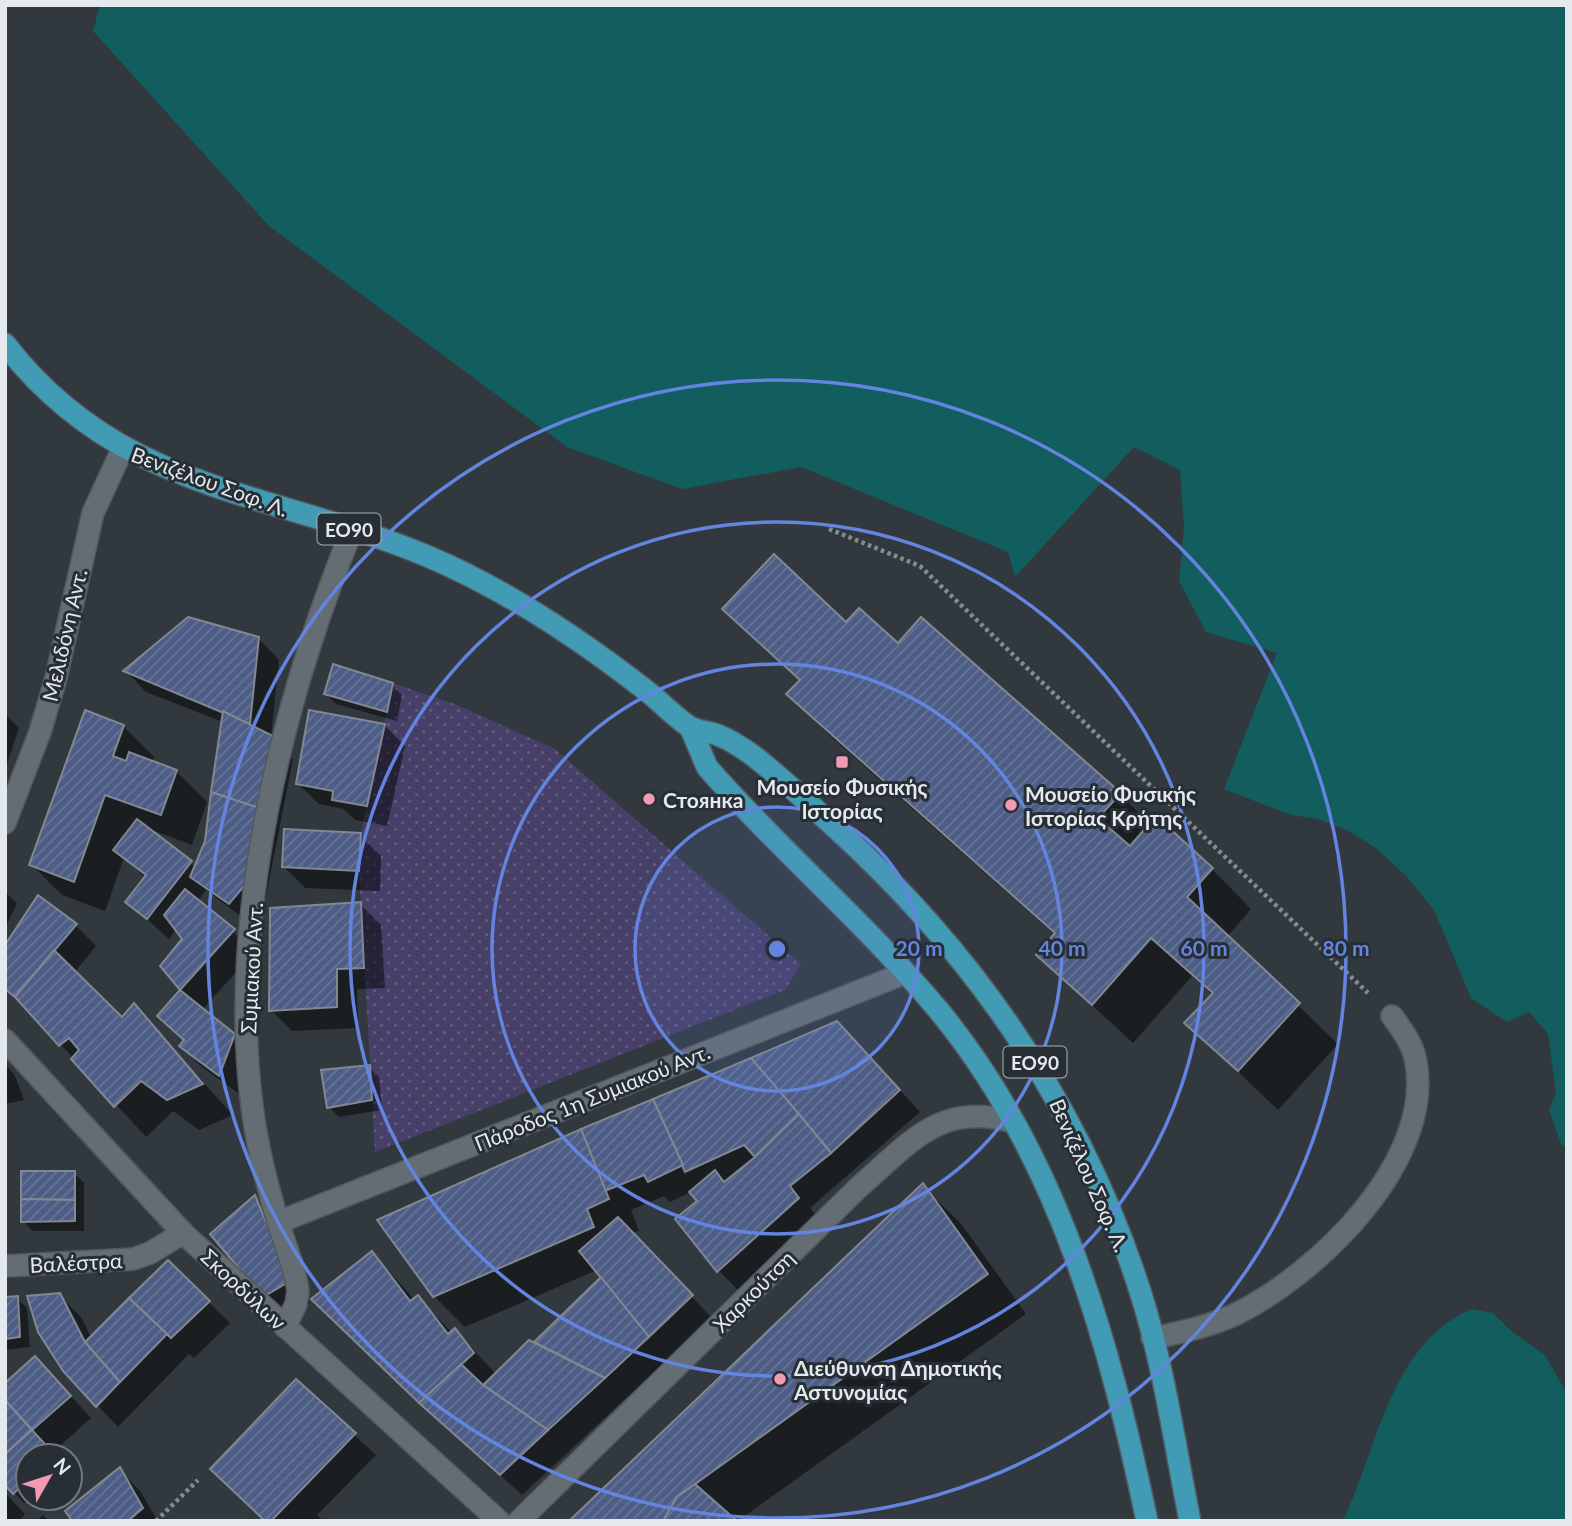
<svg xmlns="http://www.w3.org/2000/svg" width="1572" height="1526" font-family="Lato,sans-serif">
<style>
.grass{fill:url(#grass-dots)}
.water{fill:#125d5e}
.shadow{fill:#0007}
.building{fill:url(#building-hatch);stroke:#838791;stroke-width:2}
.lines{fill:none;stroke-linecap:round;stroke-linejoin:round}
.minor-casing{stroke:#52585e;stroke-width:24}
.major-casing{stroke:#52585e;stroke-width:24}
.path{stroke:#858c91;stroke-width:4.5;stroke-dasharray:3.5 3.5;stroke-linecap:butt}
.minor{stroke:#656d74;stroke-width:21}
.major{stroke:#429bb4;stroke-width:21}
.ring{fill:none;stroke:#6384df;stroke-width:3.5}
.poi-dot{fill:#f19ab3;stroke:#272e35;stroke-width:2.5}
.labels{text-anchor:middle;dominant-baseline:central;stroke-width:6;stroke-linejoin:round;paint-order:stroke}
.shield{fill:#272e35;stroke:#abb1b6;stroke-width:2}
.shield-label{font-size:19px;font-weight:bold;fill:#e4e9ed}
.street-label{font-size:21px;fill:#e4e9ed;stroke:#272e35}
.poi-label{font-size:21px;font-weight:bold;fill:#e4e9ed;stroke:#272e35;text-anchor:start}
.centre{fill:#6384df;stroke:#272e35;stroke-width:3.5}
.ring-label{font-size:21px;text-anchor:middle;font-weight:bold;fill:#6384df;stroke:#272e35;stroke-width:6;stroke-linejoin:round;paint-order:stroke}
</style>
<defs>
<pattern id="grass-dots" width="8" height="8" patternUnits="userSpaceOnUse" patternTransform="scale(1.75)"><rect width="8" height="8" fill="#463f68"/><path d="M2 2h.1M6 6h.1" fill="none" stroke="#615b7e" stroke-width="1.8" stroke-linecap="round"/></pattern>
<pattern id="building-hatch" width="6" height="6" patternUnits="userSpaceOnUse" patternTransform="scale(1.75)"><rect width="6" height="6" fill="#4d5d85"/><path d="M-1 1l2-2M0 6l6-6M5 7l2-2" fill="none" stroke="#667497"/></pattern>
</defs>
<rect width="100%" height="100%" fill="#31393f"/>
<polygon class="grass" points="393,683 457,705 555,749 801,964 785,990 375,1152 359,871 361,833"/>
<g class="water">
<polygon points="100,5 1567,5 1567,1147 1561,1144 1549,1110 1556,1093 1548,1034 1529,1012 1507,1022 1471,998 1434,910 1407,877 1377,849 1347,830 1318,819 1291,815 1224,789 1277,653 1206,632 1179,581 1184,528 1180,470 1134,447 1015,577 1008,552 801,467 682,489 567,447 269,226 93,31"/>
<path d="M1471 1309 1493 1313 1512 1332 1545 1355 1567 1394V1521H1343C1378 1448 1389 1346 1471 1309Z"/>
</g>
<g class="shadow">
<polygon points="724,609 846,624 898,646 1120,794 1151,825 1212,869 1251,909 1227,937 1338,1044 1278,1110 1187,1023 1213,995 1192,976 1133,1043 1038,955 1055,935 828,734 789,694 801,682"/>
<polygon points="258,638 279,660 271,737 293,759 264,907 251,924 206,890 198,901 255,951 202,1010 255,1057 241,1095 202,1067 181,1046 186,1041 160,1016 182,991 163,966 184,939 176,929 169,939 128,902 146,878 124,858 105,911 62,895 31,864 123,726 154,757 152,762 176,771 207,802 192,845 149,829 196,868 206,841 223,722 146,692 126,671"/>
<polygon points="392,685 402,695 397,721 336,704 326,694"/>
<polygon points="5,714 19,728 5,770"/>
<polygon points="384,725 405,746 387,826 355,820 344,809 319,804 297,783"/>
<polygon points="360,835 381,856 380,891 305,888 284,867"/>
<polygon points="5,892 17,903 5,928"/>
<polygon points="360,904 381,925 385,988 357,989 358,1028 292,1031 271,1010"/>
<polygon points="75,925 96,946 74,973 122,1019 134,1006 233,1115 199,1130 173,1111 146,1137 29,1010 5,989"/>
<polygon points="858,1044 920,1112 810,1208 819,1219 739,1291 718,1270 699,1202 691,1192 670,1202 664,1196 631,1210 639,1231 632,1233 712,1318 522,1495 344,1330 372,1253 415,1300 418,1297 452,1333 455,1330 496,1374 535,1344 603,1278 597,1270 465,1327 434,1296 379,1221"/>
<polygon points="5,1063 15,1076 24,1100 5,1104"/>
<polygon points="369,1067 379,1077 382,1110 339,1117 329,1107"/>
<polygon points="74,1173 84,1183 84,1231 33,1231 23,1221"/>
<polygon points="923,1186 962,1225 1026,1314 738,1521 571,1521"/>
<polygon points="255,1197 275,1218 310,1303 285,1317 264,1296"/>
<polygon points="168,1262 230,1323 194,1358 189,1354 118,1427 64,1370 59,1295 81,1317 91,1337"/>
<polygon points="5,1298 17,1298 27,1308 30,1347 5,1350"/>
<polygon points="56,1380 91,1418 52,1453 55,1456 28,1456 29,1498 24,1503 5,1482"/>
<polygon points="296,1381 376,1455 317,1515 323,1521 266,1521"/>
<polygon points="120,1470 140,1491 158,1521 74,1521"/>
<polygon points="5,1493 25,1514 19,1521 5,1521"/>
<polygon points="43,1515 49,1521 36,1521"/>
</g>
<g class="building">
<polygon points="774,554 846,622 859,608 898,643 921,617 1121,793 1098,818 1130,846 1156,816 1213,868 1187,897 1300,1003 1238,1071 1184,1023 1213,993 1151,938 1092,1005 1036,955 1055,933 786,694 800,680 722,609"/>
<polygon points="188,617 259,637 250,724 123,671"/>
<polygon points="333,664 393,683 387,712 324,694"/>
<polygon points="85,710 124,725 113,756 126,761 129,752 177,770 161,815 105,795 74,882 29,865"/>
<polygon points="309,710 385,724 367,806 332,800 333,791 296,784"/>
<polygon points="223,711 273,736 259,808 211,792"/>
<polygon points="211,792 259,808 244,886 229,904 190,877 205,841"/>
<polygon points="137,819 192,861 147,919 125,902 146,875 113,850"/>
<polygon points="284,829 361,833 359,871 282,867"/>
<polygon points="185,889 235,929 180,990 160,966 182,939 164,915"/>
<polygon points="38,895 77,924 15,997 5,989 5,945"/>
<polygon points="361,902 364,968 337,969 337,1007 269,1011 270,908"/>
<polygon points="54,950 122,1017 134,1003 203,1084 167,1100 141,1081 114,1107 71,1059 79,1050 69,1038 59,1046 15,997"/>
<polygon points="180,990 235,1034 219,1076 179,1046 184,1040 157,1016"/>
<polygon points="837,1021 900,1090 831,1153 751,1058"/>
<polygon points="751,1058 799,1114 755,1157 744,1145 685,1172 653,1099"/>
<polygon points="370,1065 372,1100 327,1108 321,1070"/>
<polygon points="653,1099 683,1165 648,1182 644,1175 605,1191 581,1129"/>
<polygon points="799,1114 831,1153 790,1186 799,1198 717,1272 675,1219 697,1201 689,1192 715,1170 724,1182 755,1157"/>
<polygon points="581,1129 609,1199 587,1209 594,1227 433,1297 377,1220"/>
<polygon points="21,1171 75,1171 75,1200 21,1199"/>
<polygon points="923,1183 988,1274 677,1497 663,1521 569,1521"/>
<polygon points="255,1195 290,1281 263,1297 210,1234"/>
<polygon points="21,1199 75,1200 75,1221 21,1222"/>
<polygon points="618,1217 693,1295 649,1337 579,1251"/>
<polygon points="372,1251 410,1301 418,1295 448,1334 455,1328 474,1353 419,1403 311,1299"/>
<polygon points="168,1260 210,1301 171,1338 129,1298"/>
<polygon points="601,1277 649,1337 605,1378 534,1342"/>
<polygon points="60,1293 85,1342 120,1382 96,1407 63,1371 38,1332 27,1296"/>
<polygon points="18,1296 20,1337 5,1339 5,1297"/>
<polygon points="129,1298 167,1334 120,1382 85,1342"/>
<polygon points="529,1340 605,1378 548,1430 483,1385"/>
<polygon points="35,1356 71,1396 32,1430 5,1400 5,1383"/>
<polygon points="461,1364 483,1385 548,1430 500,1475 419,1403"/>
<polygon points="296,1379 356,1433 271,1521 265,1521 210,1469"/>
<polygon points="5,1400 32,1430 5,1454"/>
<polygon points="32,1430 55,1455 28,1456 28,1480 13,1494 5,1485 5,1454"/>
<polygon points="120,1467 143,1508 128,1521 72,1521 65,1511"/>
<polygon points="695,1484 737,1521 663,1521 677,1497"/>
</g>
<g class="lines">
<defs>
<g id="minor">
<polyline points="5,823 40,732 56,678 93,513 123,448"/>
<polyline points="5,1040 183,1233 499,1521"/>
<polyline points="279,1222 905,973"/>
<polyline points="5,1266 133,1259 150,1253 183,1233"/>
<path d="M285 1327 296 1304 298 1291C295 1268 286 1247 279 1225 267 1186 257 1146 252 1106 228 921 282 701 352 530"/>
<path d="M1152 1338C1180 1333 1208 1327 1234 1315 1317 1275 1438 1159 1415 1057 1411 1041 1401 1029 1392 1016"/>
<path d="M519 1521 859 1187C910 1143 940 1101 1013 1122"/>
</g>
<g id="major">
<path d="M5 344C119 492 269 490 427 556 503 588 574 635 639 685 656 697 670 713 687 725 696 732 709 731 720 736 731 740 741 747 751 754 781 777 809 804 838 830 979 959 1083 1111 1141 1294 1164 1367 1175 1446 1190 1521"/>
<path d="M691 729 707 767C781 852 868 925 940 1012 1059 1157 1109 1341 1147 1521"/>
</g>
</defs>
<use href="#minor" class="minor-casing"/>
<use href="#major" class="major-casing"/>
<g class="path">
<polyline points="829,529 920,566 1368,993"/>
<polyline points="156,1521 198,1480"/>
</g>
<use href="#minor" class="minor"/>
<use href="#major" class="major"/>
</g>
<circle cx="777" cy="949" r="142" fill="#6384df" fill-opacity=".12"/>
<g class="ring">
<circle cx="777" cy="949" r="142"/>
<circle cx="777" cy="949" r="285"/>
<circle cx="777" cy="949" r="427"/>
<circle cx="777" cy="949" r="569"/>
</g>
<g class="poi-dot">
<rect x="835" y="755" width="14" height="14" rx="3.5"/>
<circle cx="649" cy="799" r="7"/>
<circle cx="1011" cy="805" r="7"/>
<circle cx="780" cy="1379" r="7"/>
</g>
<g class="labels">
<g class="shield">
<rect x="317.5" y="513.5" width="63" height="31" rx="5"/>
<rect x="1003.5" y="1046.5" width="63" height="31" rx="5"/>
</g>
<g class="shield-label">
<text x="349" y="529">ΕΟ90</text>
<text x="1035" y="1062">ΕΟ90</text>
</g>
<g class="street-label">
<text transform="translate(210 481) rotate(20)">Βενιζέλου Σοφ. Λ.</text>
<text transform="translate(64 635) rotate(-77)">Μελιδόνη Αντ.</text>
<text transform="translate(251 968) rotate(-87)">Συμιακού Αντ.</text>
<text transform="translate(592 1097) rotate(-22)">Πάροδος 1η Συμιακού Αντ.</text>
<text transform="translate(1090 1175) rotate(66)">Βενιζέλου Σοφ. Λ.</text>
<text transform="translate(76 1262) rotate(-3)">Βαλέστρα</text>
<text transform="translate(244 1289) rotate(43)">Σκορδύλων</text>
<text transform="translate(753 1291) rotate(-45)">Χαρκούτση</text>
</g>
<g class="poi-label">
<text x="842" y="786" text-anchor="middle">Μουσείο Φυσικής<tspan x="842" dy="24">Ιστορίας</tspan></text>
<text x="1025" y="793">Μουσείο Φυσικής<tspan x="1025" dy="24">Ιστορίας Κρήτης</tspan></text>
<text x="663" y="799">Стоянка</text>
<text x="794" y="1367">Διεύθυνση Δημοτικής<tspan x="794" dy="24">Αστυνομίας</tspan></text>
</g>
</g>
<circle cx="777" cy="949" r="10" class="centre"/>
<g class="ring-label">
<text x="919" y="956">20 m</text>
<text x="1062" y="956">40 m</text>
<text x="1204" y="956">60 m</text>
<text x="1346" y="956">80 m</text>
</g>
<rect width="1572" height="1526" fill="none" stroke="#e4e9ed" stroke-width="14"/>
<g transform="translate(49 1477) rotate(51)"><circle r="33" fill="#272e35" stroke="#73797f" stroke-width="2"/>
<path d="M0-5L12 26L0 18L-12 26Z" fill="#f19ab3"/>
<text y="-10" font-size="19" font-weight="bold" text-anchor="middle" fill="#e4e9ed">N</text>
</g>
</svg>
